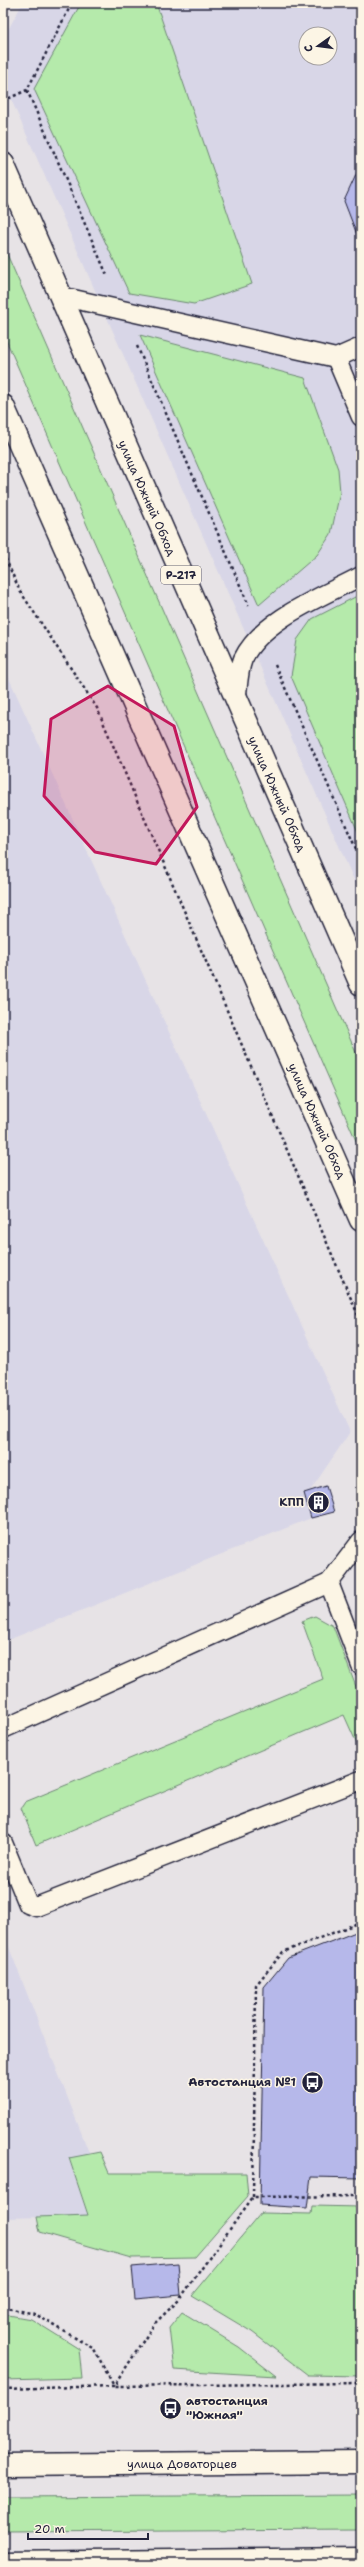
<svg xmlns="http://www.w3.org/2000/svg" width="364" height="2567" font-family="'Shantell Sans',sans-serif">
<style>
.built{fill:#d8d6e7;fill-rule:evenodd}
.green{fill:#b5eaab;stroke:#6c8673}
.building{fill:#b6b8ea;stroke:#22223b}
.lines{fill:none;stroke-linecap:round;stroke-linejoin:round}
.lane-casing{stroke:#22223b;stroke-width:21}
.primary-casing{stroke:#22223b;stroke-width:25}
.path{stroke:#22223b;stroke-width:2.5;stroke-dasharray:3 3;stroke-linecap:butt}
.lane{stroke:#fcf5e5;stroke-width:18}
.primary{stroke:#fcf5e5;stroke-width:22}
.marked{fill:#c2185b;fill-opacity:0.2;stroke:#c2185b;stroke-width:3;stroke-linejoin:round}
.labels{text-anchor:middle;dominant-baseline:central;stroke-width:3;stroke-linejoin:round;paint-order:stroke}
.shield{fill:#fcf5e5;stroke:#63616e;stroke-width:1}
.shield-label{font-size:11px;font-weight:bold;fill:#22223b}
.street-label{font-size:12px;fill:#22223b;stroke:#fcf5e5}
.poi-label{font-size:12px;font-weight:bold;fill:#22223b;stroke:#fcf5e5;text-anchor:end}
</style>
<rect width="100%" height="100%" fill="#e7e3e6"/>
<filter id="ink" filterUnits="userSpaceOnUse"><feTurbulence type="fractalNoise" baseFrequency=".025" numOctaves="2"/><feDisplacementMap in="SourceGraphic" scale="8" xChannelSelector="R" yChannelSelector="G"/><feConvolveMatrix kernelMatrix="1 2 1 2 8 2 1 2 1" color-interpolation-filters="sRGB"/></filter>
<g filter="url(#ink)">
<g class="built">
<path d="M26 3H361V896L3 81V39L21 6ZM306 34H330V58H306Z"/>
<polygon points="3,665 350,1432 310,1491 304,1493 311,1518 3,1642"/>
<polygon points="3,1932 90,2155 69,2159 88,2216 3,2218"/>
</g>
<g class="green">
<polygon points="81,3 156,3 252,284 194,304 129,293 34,89"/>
<polygon points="3,245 361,1064 361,1152 3,333"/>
<polygon points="140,335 305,378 338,469 340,492 331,534 317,555 259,605"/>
<polygon points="361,594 361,839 291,676 297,640 312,619"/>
<polygon points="315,1616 333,1626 361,1700 361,1742 357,1744 344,1715 36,1845 21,1808 25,1802 323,1679 302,1621"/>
<polygon points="100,2152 109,2173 246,2173 248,2196 195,2257 131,2258 40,2232 37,2217 88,2215 69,2158"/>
<polygon points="312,2206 361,2207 361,2376 308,2375 252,2332 192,2296 261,2213 311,2214"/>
<polygon points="182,2312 239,2347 276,2376 174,2370 169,2328"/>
<polygon points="3,2314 31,2319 79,2349 82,2378 3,2380"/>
<polygon points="361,2495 361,2529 3,2531 3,2497"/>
</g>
<g class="building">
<polygon points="361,164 361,245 344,201"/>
<polygon points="326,1486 334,1512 311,1518 304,1493"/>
<polygon points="361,1930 361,2178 311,2177 307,2208 260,2205 264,1987 288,1958"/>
<polygon points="178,2263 181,2295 135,2299 132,2267"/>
</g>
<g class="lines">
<defs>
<g id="lane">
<polyline points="60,296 336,358 361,347"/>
<polyline points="336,358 361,417"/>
<path d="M236 702C238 689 238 671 243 659 262 619 324 596 361 576"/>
<polyline points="329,1583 361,1666"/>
<polyline points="3,1729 329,1583 361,1541"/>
<polyline points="3,1843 28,1904 36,1907 361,1780"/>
</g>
<g id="primary">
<polyline points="3,164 361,984"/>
<polyline points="3,406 361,1220"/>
<polyline points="3,2465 361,2462"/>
<polyline points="3,2563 361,2559"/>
</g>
</defs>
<use href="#lane" class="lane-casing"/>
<use href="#primary" class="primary-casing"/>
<g class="path">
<polyline points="27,90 107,275"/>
<polyline points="3,101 27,90 72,3"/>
<polyline points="137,346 249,606"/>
<polyline points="3,553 20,591 97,708 361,1322"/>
<polyline points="275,665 361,860"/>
<polyline points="253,2197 256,1985 283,1952 361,1922"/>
<polyline points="3,2307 35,2314 94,2349 114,2386 361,2383"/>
<polyline points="3,2389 114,2386 155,2323 179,2300 253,2197 361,2196"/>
</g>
<use href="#lane" class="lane"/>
<use href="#primary" class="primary"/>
</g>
</g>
<path class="marked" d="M108 686 174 726 197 807 156 864 95 852 44 796 51 719Z"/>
<defs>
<symbol id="building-disc" viewBox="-11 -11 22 22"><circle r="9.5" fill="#22223b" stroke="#fcf5e5"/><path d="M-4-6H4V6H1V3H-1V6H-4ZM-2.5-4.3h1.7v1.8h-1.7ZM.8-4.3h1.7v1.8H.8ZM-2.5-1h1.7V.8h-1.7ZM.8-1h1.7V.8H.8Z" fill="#fff"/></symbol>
<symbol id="bus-disc" viewBox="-11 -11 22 22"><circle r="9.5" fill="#22223b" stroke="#fcf5e5"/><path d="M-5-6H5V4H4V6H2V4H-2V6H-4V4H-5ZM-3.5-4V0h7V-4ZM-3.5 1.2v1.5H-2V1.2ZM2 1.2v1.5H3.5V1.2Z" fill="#fff"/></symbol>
</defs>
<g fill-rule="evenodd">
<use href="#building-disc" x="306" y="1490" width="25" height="25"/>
<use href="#bus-disc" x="300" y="2070" width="25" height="25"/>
<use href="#bus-disc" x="158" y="2396" width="25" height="25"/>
</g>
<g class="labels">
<rect class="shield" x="161" y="566" width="40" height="18" rx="3"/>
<g class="shield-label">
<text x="181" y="575">Р-217</text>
</g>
<g class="street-label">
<text transform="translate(147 498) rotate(66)">улица Южный Обход</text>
<text transform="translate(277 794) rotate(66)">улица Южный Обход</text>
<text transform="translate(317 1121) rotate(66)">улица Южный Обход</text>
<text x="182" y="2464">улица Доваторцев</text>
</g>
<g class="poi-label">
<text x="304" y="1502">КПП</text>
<text x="296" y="2082">Автостанция №1</text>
<text x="186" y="2401" text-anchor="start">автостанция<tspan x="186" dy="14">"Южная"</tspan></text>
</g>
</g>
<rect width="364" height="2567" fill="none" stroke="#fcf5e5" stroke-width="16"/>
<rect x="8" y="8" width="348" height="2551" fill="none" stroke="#22223b" stroke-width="1.5" filter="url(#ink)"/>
<g transform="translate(318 46) rotate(256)"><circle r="19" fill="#fcf5e5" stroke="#a5a1a1"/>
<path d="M0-3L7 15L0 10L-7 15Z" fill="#22223b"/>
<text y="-6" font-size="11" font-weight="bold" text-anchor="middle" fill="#22223b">С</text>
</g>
<path d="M28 2533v6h120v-6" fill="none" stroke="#22223b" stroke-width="2"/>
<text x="34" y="2533" font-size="12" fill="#22223b" stroke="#fcf5e5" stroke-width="3" paint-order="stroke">20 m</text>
</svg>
